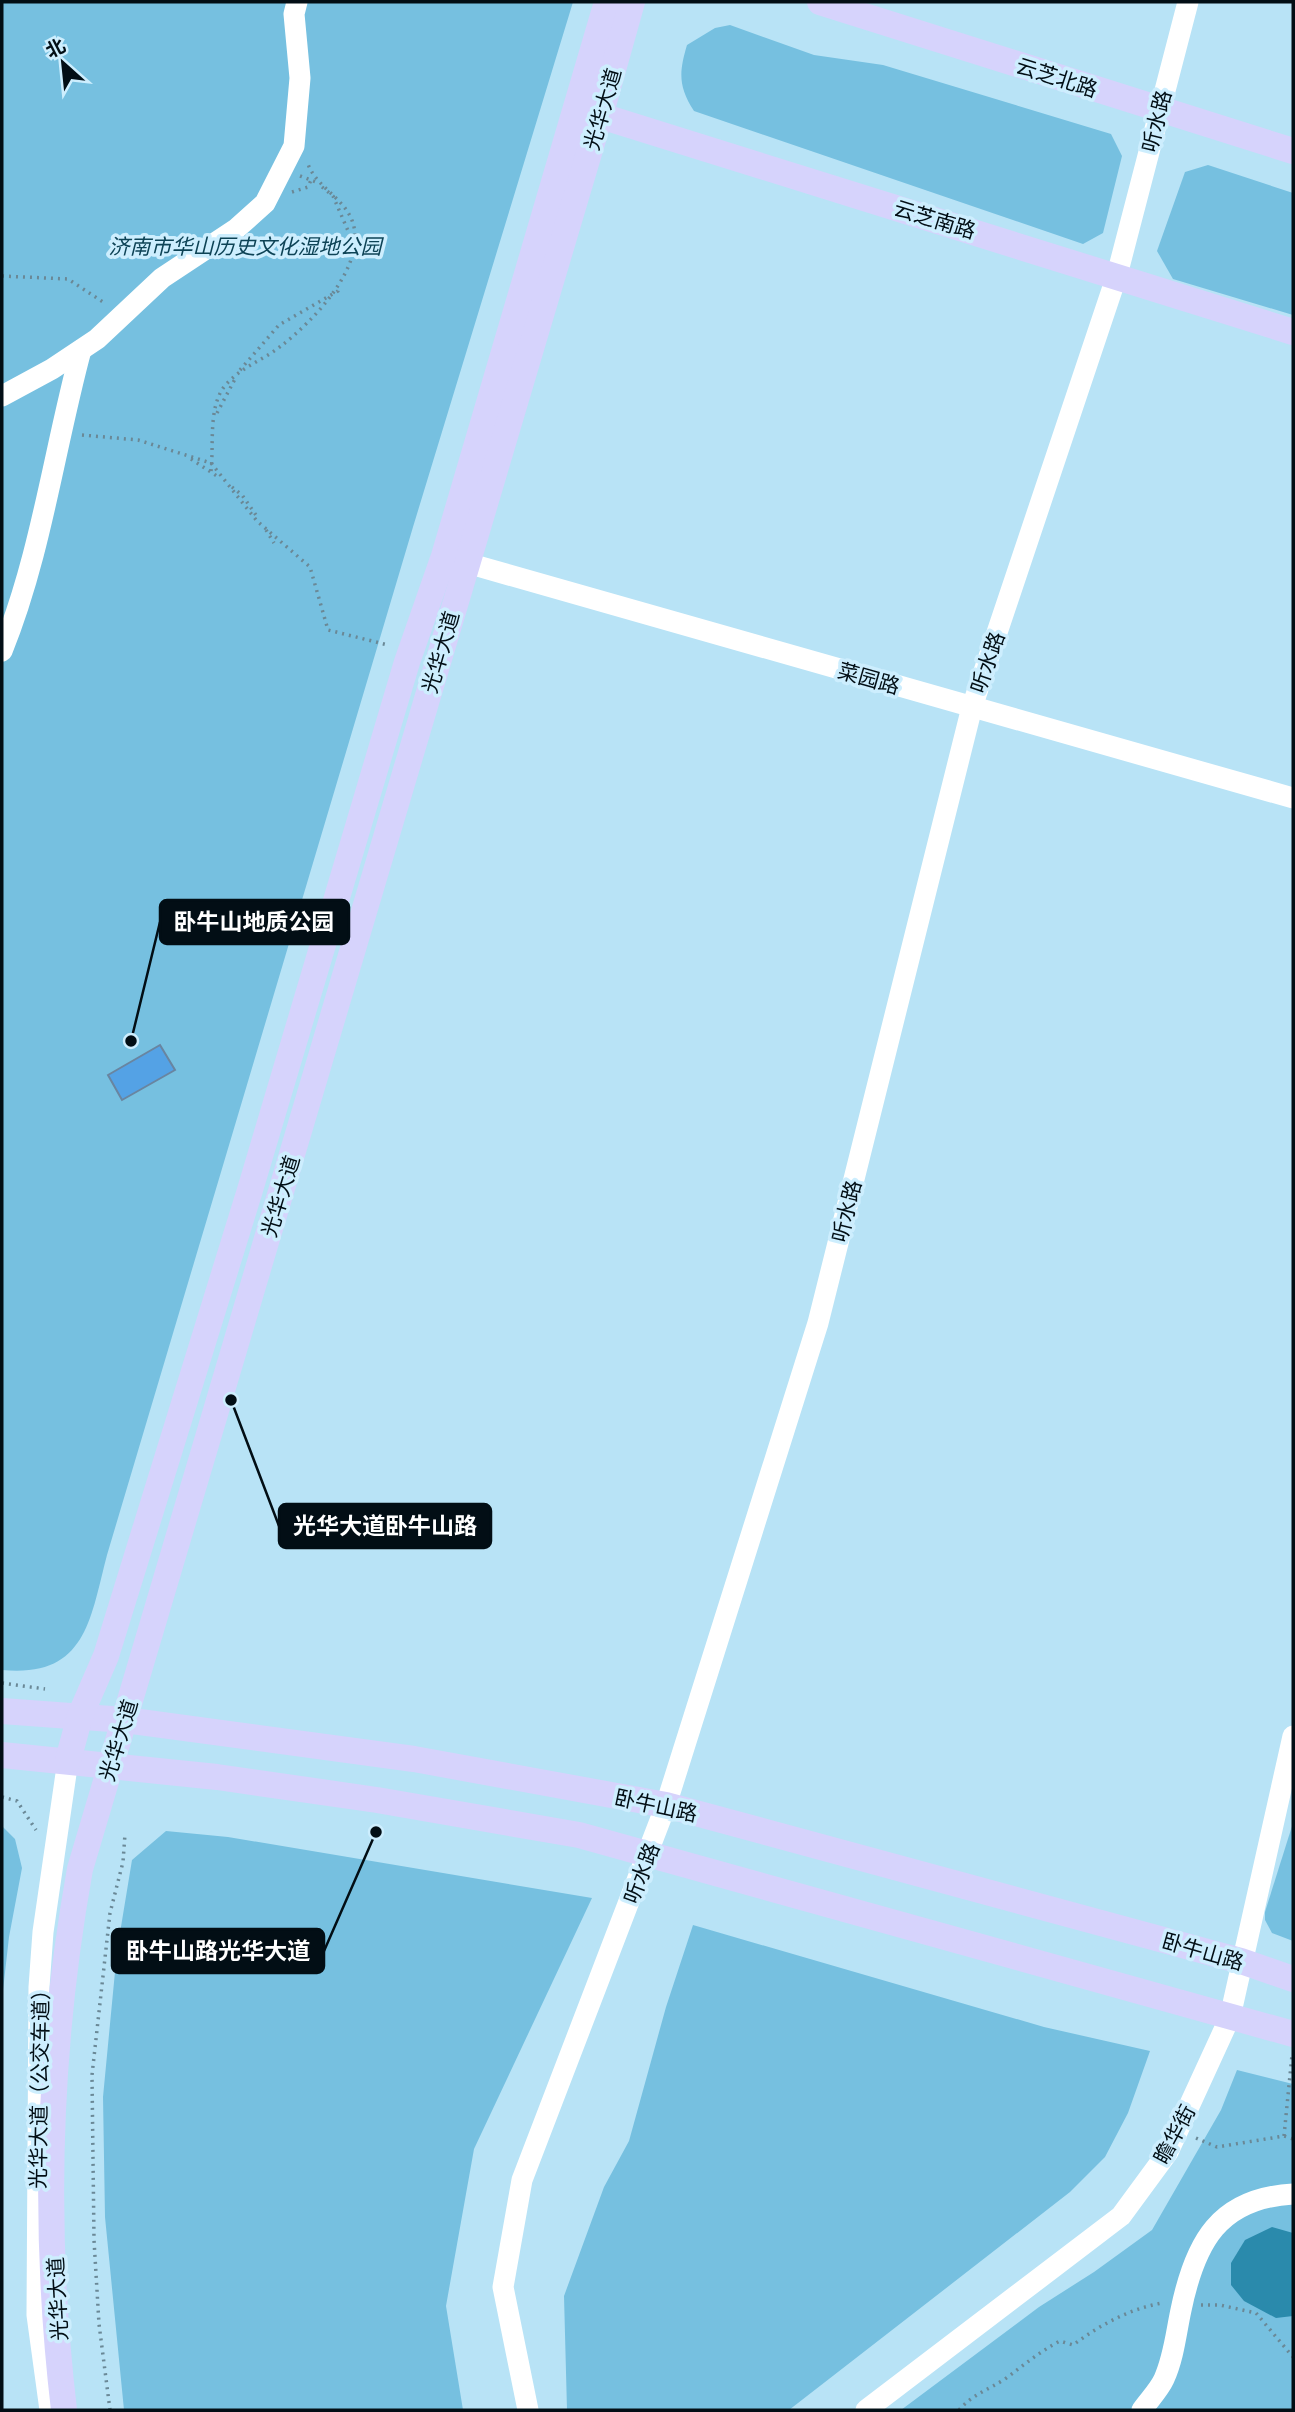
<svg xmlns="http://www.w3.org/2000/svg" width="1295" height="2412" font-family="'IBM Plex Serif','Noto Sans SC',serif">
<style>
.green{fill:#76c0e0}
.water{fill:#2a8aac}
.building{fill:#54a2e5;stroke:#6985a0;stroke-width:2}
.lines{fill:none;stroke-linecap:round;stroke-linejoin:round}
.path{stroke:#6a8896;stroke-width:3.5;stroke-dasharray:2 5;stroke-linecap:butt}
.minor{stroke:#fff;stroke-width:21}
.major{stroke:#d6d3fc;stroke-width:26}
.labels{text-anchor:middle;dominant-baseline:central;stroke-width:7;stroke-linejoin:round;paint-order:stroke}
.street-label{font-size:21px;fill:#020e15;stroke:#cdeefe}
.park-label{font-size:21px;font-style:italic;fill:#0d4356;stroke:#cdeefe}
.leader{fill:none;stroke:#020e15;stroke-width:2.5}
.callout-dot{fill:#020e15;stroke:#cdeefe;stroke-width:2.5}
.callout{fill:#020e15;stroke:#020e15;stroke-width:2.5}
.callout-label{font-size:23px;text-anchor:middle;font-weight:bold;fill:#fff}
</style>
<rect width="100%" height="100%" fill="#b8e3f6"/>
<g class="green">
<path d="M2 2H573L413 527 107 1555C90 1620 86 1678 2 1670Z"/>
<path d="M730 25 814 55 883 65 1111 134 1122 156 1103 233 1083 244 694 111C678 86 679 72 687 45L715 28Z"/>
<polygon points="1208,165 1293,193 1293,315 1173,279 1157,251 1185,172"/>
<polygon points="1293,1823 1293,1941 1272,1933 1265,1920 1265,1912"/>
<polygon points="2,1826 15,1839 22,1868 9,1937 2,1999"/>
<polygon points="166,1831 228,1837 592,1898 474,2149 446,2306 463,2410 124,2410 105,2217 103,2097 117,1951 132,1860"/>
<polygon points="693,1925 1044,2027 1150,2051 1128,2113 1105,2157 1070,2192 789,2410 567,2410 564,2296 604,2187 629,2141 666,2007"/>
<polygon points="1237,2070 1293,2084 1293,2410 901,2410 1039,2307 1094,2272 1152,2230 1221,2110"/>
</g>
<polygon class="water" points="1272,2227 1293,2233 1293,2316 1276,2318 1244,2301 1231,2285 1231,2263 1245,2240"/>
<polygon class="building" points="160,1045 175,1070 122,1100 108,1075"/>
<g class="lines">
<g class="path">
<polyline points="300,176 316,182"/>
<polyline points="322,187 333,196 352,240"/>
<polyline points="292,192 308,187 311,180"/>
<polyline points="2,276 68,279 106,304"/>
<polyline points="240,370 279,325 338,291 339,286"/>
<polyline points="217,413 235,379"/>
<polyline points="82,435 138,440 211,463 257,521 310,567 328,630 388,645"/>
<polyline points="191,459 220,478"/>
<path d="M211 471C214 446 208 408 224 387 240 367 262 361 281 346 312 322 363 270 354 227 348 199 317 189 308 164"/>
<polyline points="232,487 242,495 258,518"/>
<polyline points="266,530 274,543"/>
<polyline points="2,1683 45,1689"/>
<polyline points="2,1797 17,1801 36,1830"/>
<polyline points="1284,2136 1292,2055"/>
<polyline points="1196,2138 1217,2147 1284,2136 1293,2139"/>
<polyline points="1201,2305 1220,2305 1256,2313 1293,2357"/>
<polyline points="110,2410 99,2324 94,2240 92,2075 110,1913 123,1862 125,1834"/>
<path d="M959 2410C973 2394 988 2390 1005 2379 1024 2365 1039 2352 1060 2341L1073 2345C1100 2325 1129 2309 1162 2303"/>
</g>
<g class="minor">
<polyline points="2,396 52,369 97,339 162,278 236,229 265,203 294,146 300,78 294,14 297,2"/>
<polyline points="453,559 1293,798"/>
<path d="M2 651C41 555 54 450 81 350"/>
<polyline points="50,2410 37,2315 39,1987 43,1932 68,1760"/>
<polyline points="528,2410 503,2287 522,2180 666,1805 818,1323 972,707 1117,275 1188,2"/>
<polyline points="866,2410 1121,2216 1168,2152 1230,2017 1293,1736"/>
<path d="M1142 2410C1149 2400 1159 2390 1164 2379 1174 2357 1176 2333 1181 2310 1195 2242 1219 2198 1293 2194"/>
</g>
<g class="major">
<polyline points="820,2 1293,151"/>
<polyline points="585,111 1293,332"/>
<polyline points="2,1711 125,1720 414,1759 666,1805 1241,1961 1293,1979"/>
<polyline points="2,1755 217,1777 377,1800 579,1835 1293,2034"/>
<polyline points="68,1760 80,1716 106,1656 250,1190 407,662 444,556 607,2"/>
<path d="M64 2410C43 2231 48 2047 80 1869L600 116 632 2"/>
</g>
</g>
<g class="labels">
<g class="street-label">
<text transform="translate(1057 77) rotate(18)">云芝北路</text>
<text transform="translate(602 109) rotate(-74)">光华大道</text>
<text transform="translate(1156 121) rotate(-76)">听水路</text>
<text transform="translate(935 219) rotate(17)">云芝南路</text>
<text transform="translate(440 652) rotate(-74)">光华大道</text>
<text transform="translate(987 662) rotate(-71)">听水路</text>
<text transform="translate(869 678) rotate(16)">菜园路</text>
<text transform="translate(280 1196) rotate(-73)">光华大道</text>
<text transform="translate(846 1211) rotate(-76)">听水路</text>
<text transform="translate(118 1740) rotate(-73)">光华大道</text>
<text transform="translate(656 1805) rotate(12)">卧牛山路</text>
<text transform="translate(641 1873) rotate(-69)">听水路</text>
<text transform="translate(1203 1951) rotate(16)">卧牛山路</text>
<text transform="translate(39 2084) rotate(-89)">光华大道（公交车道）</text>
<text transform="translate(1174 2134) rotate(-62)">瞻华街</text>
<text transform="translate(57 2299) rotate(-93)">光华大道</text>
</g>
<g class="park-label">
<text x="245" y="246">济南市华山历史文化湿地公园</text>
</g>
</g>
<path class="leader" d="M131 1041L160 922M231 1400L279 1526M376 1832L324 1951"/>
<g class="callout-dot">
<circle cx="131" cy="1041" r="7"/>
<circle cx="231" cy="1400" r="7"/>
<circle cx="376" cy="1832" r="7"/>
</g>
<g class="callout">
<rect x="160" y="900" width="189" height="44" rx="7"/>
<rect x="279" y="1504" width="212" height="44" rx="7"/>
<rect x="112" y="1929" width="212" height="44" rx="7"/>
</g>
<g class="callout-label">
<text x="254" y="930">卧牛山地质公园</text>
<text x="385" y="1534">光华大道卧牛山路</text>
<text x="218" y="1959">卧牛山路光华大道</text>
</g>
<rect width="1295" height="2412" fill="none" stroke="#020e15" stroke-width="7"/>
<g transform="translate(63 63) rotate(333)" stroke="#cdeefe" stroke-width="5" paint-order="stroke">
<path d="M0-5L12 26L0 18L-12 26Z" fill="#020e15"/>
<text y="-10" font-size="19" font-weight="bold" text-anchor="middle" fill="#020e15">北</text>
</g>
</svg>
